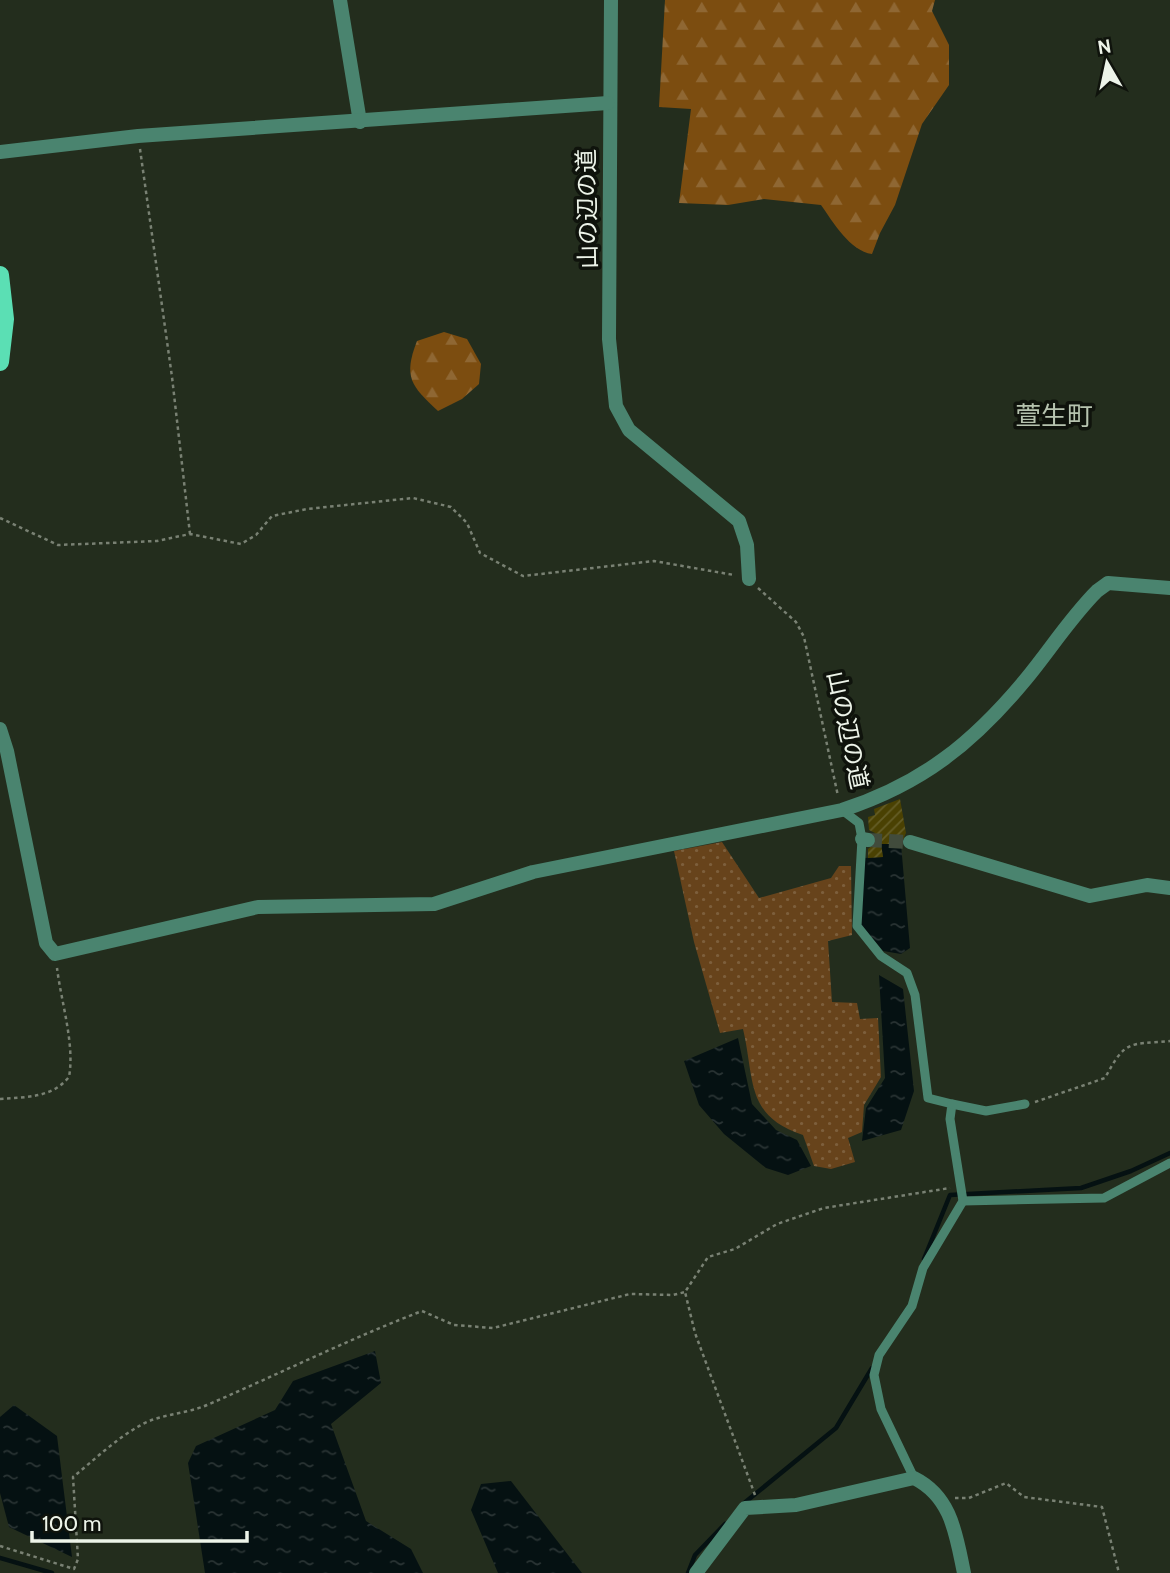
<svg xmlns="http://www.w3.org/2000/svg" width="1170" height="1573" font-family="Cabin,'Noto Sans JP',sans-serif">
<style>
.grass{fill:url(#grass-dots)}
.forest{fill:url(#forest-firs)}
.water{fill:url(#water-ripples)}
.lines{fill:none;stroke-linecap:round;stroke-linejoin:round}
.stream{stroke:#051112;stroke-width:4.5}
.building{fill:url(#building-hatch)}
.street-tunnel{stroke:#414b3c;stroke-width:14;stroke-dasharray:14 7;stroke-linecap:butt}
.path{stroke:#798173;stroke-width:2.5;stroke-dasharray:3.5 3.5;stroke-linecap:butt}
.lane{stroke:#4a846f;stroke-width:9}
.street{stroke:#4a846f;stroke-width:14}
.primary{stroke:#5bdfb4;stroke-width:18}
.labels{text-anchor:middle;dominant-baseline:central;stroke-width:7;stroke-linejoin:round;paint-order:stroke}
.street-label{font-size:24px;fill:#edf4e9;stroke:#0f130c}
.neighbourhood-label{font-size:26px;fill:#b6c3af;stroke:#0f130c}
</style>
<defs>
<pattern id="grass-dots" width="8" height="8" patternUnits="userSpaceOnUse" patternTransform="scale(1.75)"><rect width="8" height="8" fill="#67431b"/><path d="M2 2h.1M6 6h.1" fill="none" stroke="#7d5f3c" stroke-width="1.8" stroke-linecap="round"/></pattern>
<pattern id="forest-firs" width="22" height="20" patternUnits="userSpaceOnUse" patternTransform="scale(1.75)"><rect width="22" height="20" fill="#7c4d10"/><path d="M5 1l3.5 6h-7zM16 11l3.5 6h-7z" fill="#8f6733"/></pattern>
<pattern id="water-ripples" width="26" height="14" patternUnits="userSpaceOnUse" patternTransform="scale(1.75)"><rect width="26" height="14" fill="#051112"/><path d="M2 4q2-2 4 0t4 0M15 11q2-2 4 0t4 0" fill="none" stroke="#2a3434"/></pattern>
<pattern id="building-hatch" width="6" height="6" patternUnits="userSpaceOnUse" patternTransform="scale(1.75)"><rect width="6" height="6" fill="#4a4102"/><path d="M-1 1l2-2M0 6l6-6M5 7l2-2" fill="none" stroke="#645d27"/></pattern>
</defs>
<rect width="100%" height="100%" fill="#232d1d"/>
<path class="grass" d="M722 842 759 898 831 878 839 866H851L852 935 828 941 832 1002 857 1003 860 1019 878 1018 881 1077 864 1105 862 1132 848 1138 855 1162 831 1169 814 1166 803 1135C745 1116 755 1080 743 1029L720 1033 694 942 674 851Z"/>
<g class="forest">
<path d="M665 0H935L932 11 949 45V85L922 124 895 205 880 233 872 254C850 251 833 222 821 205L764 199 728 205 679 203 691 109 659 107Z"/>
<path d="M444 332 467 339 481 364 479 384 462 399 438 411C411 386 403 377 417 341Z"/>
</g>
<g class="water">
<polygon points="881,844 901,844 910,948 901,954 883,951 861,925 864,858 883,857"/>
<polygon points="879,975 903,989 914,1091 901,1130 862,1141 866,1108 885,1078"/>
<polygon points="738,1038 752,1104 776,1130 797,1140 811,1166 788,1175 766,1168 724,1134 699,1105 684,1061"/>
<polygon points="375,1351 381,1383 331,1424 366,1521 411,1549 423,1573 205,1573 188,1463 196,1446 275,1410 293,1381"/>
<polygon points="14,1405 57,1436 72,1557 9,1527 0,1493 0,1417"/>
<polygon points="511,1481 582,1573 498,1573 471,1510 481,1484"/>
</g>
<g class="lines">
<g class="stream">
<polyline points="924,1259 950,1195 1081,1188 1131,1171 1170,1153"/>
<polyline points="743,1504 836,1428 872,1368"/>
<polyline points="0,1558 52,1573"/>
<polyline points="688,1573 695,1555 725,1524"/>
</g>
</g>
<polygon class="building" points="900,799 906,833 901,844 881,844 883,857 868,858 868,849 878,841 875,833 869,830 868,817 875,815 874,809"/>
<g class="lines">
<polyline class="street-tunnel" points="868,840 910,842"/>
<g class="path">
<polyline points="140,149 172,377 190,534"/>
<polyline points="0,518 58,545 157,541 190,534 241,544 256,535 272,516 307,509 413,498 451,507 467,523 480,553 523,576 654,561 734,575"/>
<polyline points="758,588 796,622 804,637 838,796"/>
<path d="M0 1099C26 1097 52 1098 69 1077 75 1045 61 1001 57 968"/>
<path d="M1035 1102 1105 1078C1126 1039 1128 1045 1170 1041"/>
<polyline points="755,1495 695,1333 685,1292 708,1257 735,1249 777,1224 824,1208 950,1188"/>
<polyline points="955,1498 969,1498 1006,1483 1024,1497 1102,1507 1119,1573"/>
<path d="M0 1546 74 1569 78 1559 73 1477C94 1460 117 1438 141 1425 160 1414 186 1414 207 1405 279 1374 349 1339 422 1311L454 1325 493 1328 630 1294 673 1295 685 1292"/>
</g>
<g class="lane">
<polyline points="842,810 859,823 862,839 857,926 881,956 907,973 915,995 928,1098 952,1104 950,1119 963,1201 923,1268 912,1306 879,1355 874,1375 881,1409 914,1478"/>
<polyline points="952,1104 986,1111 1025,1104"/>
<polyline points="963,1201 1104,1198 1170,1163"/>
</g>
<g class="street">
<polyline points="340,0 360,122"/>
<polyline points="611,0 609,339 616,406 629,430 739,521 747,545 749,579"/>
<polyline points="0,152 138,136 608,103"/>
<path d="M0 729 7 751 46 943 55 954 258 907 434 904 533 872 842 810C922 784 973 743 1026 679 1050 650 1070 618 1097 591L1108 583 1170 588"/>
<polyline points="862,839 868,840"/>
<polyline points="910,842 1090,896 1147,885 1170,888"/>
<path d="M696 1573 745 1508 796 1505 914 1478C952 1497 956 1535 964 1573"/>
</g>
<polyline class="primary" points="0,275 5,319 0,362"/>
</g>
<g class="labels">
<g class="street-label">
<text transform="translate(587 209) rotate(-91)">山の辺の道</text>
<text transform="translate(848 730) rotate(78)">山の辺の道</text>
</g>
<g class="neighbourhood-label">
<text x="1054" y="416">萱生町</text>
</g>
</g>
<g transform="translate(1107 63) rotate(351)" stroke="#0f130c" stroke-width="5" paint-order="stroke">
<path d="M0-5L12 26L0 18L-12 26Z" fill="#edf4e9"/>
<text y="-10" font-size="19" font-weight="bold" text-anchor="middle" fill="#edf4e9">N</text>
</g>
<path d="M32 1531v10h215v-10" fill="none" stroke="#edf4e9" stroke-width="3.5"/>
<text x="42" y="1531" font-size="21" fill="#edf4e9" stroke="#0f130c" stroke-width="5" paint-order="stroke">100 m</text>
</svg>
